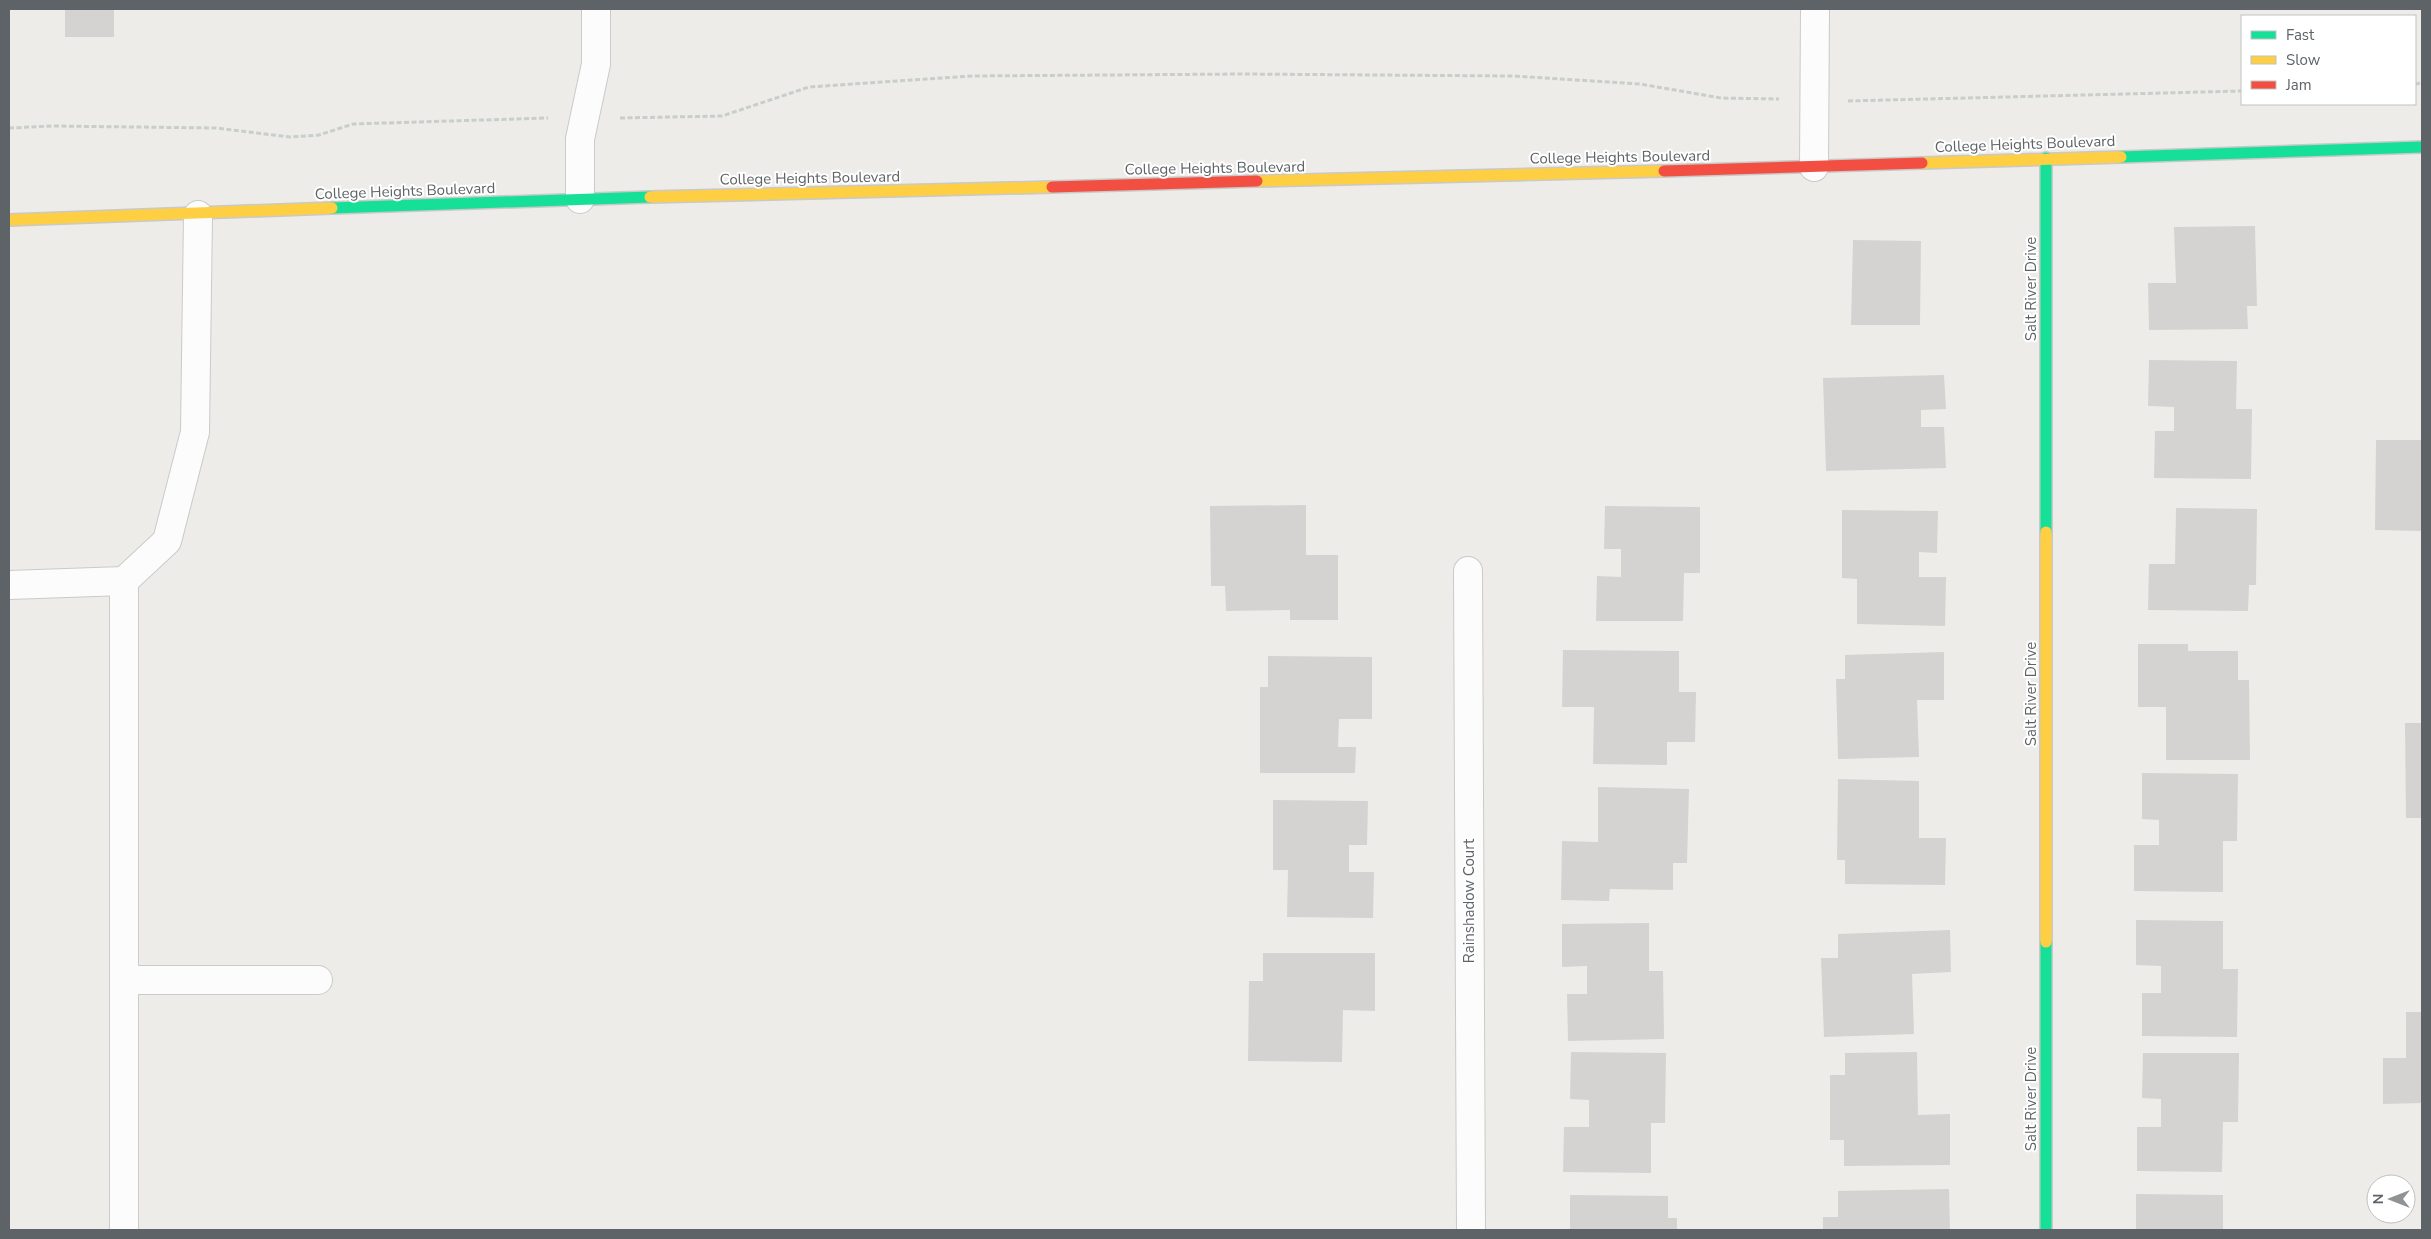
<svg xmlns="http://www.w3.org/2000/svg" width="2431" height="1239" font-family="'Nunito Sans',sans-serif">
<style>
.building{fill:#d4d3d2}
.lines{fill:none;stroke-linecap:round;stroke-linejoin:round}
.street-casing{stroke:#cacaca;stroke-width:30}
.fast-casing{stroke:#c8c9c8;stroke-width:14}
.slow-casing{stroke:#c8c9c8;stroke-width:14}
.jam-casing{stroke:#c8c9c8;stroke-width:14}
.path{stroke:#c8ceca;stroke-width:3;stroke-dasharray:5 2.5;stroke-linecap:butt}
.street{stroke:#fcfcfc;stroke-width:28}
.fast{stroke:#16e098;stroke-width:11}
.slow{stroke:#ffcf43;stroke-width:11}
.jam{stroke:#f24e42;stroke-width:11}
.labels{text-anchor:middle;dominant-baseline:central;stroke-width:4;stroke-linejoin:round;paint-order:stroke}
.street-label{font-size:15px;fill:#5e6367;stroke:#fff}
</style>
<rect width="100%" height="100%" fill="#eeece9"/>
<g class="building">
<rect x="65" y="9" width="49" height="28"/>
<polygon points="2255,226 2257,306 2247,306 2248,329 2149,330 2148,283 2176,283 2174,227"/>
<polygon points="1853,240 1921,241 1920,325 1851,325"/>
<polygon points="2149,360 2237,361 2236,409 2252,409 2251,479 2154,478 2155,431 2174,431 2174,407 2148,406"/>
<polygon points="1944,375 1946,409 1921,410 1921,427 1944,427 1946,468 1826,471 1823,378"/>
<polygon points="2376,440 2422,440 2422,531 2375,530"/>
<polygon points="1306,505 1306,555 1338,555 1338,620 1290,620 1290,610 1226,611 1225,586 1211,586 1210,506"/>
<polygon points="1605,506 1700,507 1700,573 1684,573 1683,621 1596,621 1597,576 1621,577 1621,549 1604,549"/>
<polygon points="2176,508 2257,509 2256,585 2249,585 2248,611 2148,610 2149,564 2175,564"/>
<polygon points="1842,510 1938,511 1937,553 1919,552 1919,577 1946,577 1945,626 1857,624 1857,579 1842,578"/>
<polygon points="2138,644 2188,644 2188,651 2238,651 2238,680 2249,680 2250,760 2166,760 2166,707 2138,707"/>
<polygon points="1563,650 1679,651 1679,692 1696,692 1695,742 1667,742 1667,765 1593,764 1594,707 1562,707"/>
<polygon points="1944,652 1944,700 1917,700 1919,757 1838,759 1836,679 1845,679 1845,655"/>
<polygon points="1268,656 1372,657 1372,719 1339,719 1338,747 1356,747 1355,773 1260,773 1260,687 1268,687"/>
<polygon points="2405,723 2422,723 2422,818 2406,818"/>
<polygon points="2142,773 2238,774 2237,841 2223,841 2223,892 2134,891 2134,845 2159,845 2159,820 2142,819"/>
<polygon points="1838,779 1919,781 1919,838 1946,838 1945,885 1845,884 1845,860 1837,860"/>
<polygon points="1598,787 1689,789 1687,863 1673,863 1673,890 1610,889 1609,901 1561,900 1562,841 1598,842"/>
<polygon points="1273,800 1368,801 1367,845 1349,845 1349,872 1374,872 1373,918 1287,917 1288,870 1273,870"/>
<polygon points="2136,920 2223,921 2223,969 2238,969 2237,1037 2142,1036 2142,993 2161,993 2161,966 2136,965"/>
<polygon points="1649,923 1649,971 1663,971 1664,1039 1568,1041 1567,994 1587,994 1587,966 1562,967 1562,924"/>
<polygon points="1950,930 1951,972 1912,974 1914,1034 1824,1037 1821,958 1838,958 1838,934"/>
<polygon points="1263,953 1375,953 1375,1011 1343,1010 1342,1062 1248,1061 1249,981 1263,981"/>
<polygon points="2406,1012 2422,1012 2422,1103 2383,1104 2383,1058 2406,1058"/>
<polygon points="1571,1052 1666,1053 1665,1123 1651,1123 1651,1173 1563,1172 1564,1127 1589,1127 1589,1100 1570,1099"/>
<polygon points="1917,1052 1918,1115 1950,1114 1950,1165 1844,1166 1844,1140 1830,1140 1830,1075 1845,1075 1845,1053"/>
<polygon points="2143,1053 2239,1053 2238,1122 2223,1122 2222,1172 2137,1171 2137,1127 2161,1127 2161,1099 2142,1098"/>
<polygon points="1949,1189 1950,1230 1823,1230 1823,1217 1838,1217 1838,1191"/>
<polygon points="2136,1194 2223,1195 2223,1230 2136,1230"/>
<polygon points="1570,1195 1668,1196 1668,1218 1677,1218 1677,1230 1570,1230"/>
</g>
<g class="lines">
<defs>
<g id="street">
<polyline points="1814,167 1815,9"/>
<polyline points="580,199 580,139 596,64 596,9"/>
<polyline points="1468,571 1471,1230"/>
<polyline points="124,581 124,1230"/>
<polyline points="9,585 124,581 167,541 195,432 198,215"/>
<polyline points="124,980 318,980"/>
</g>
<g id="fast">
<polyline points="2121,157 2422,147"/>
<polyline points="2046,158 2046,532"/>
<polyline points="332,208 650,197"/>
<polyline points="2046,942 2046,1230"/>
</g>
<g id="slow">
<polyline points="1922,163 2121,157"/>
<polyline points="1257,181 1664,171"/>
<polyline points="650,197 1052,187"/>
<polyline points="9,220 332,208"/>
<polyline points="2046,532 2046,942"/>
</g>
<g id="jam">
<polyline points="1664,171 1922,163"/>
<polyline points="1052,187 1257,181"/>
</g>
</defs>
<use href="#street" class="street-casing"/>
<use href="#fast" class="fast-casing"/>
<use href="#slow" class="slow-casing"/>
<use href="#jam" class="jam-casing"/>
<g class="path">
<polyline points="2415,84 2422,83"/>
<polyline points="1848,101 2242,91"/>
<polyline points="620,118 722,116 809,87 971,76 1242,74 1513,76 1640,84 1721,98 1779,99"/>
<polyline points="9,128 52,126 216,128 290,137 319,135 353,124 548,118"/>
</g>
<use href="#street" class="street"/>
<use href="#fast" class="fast"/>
<use href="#slow" class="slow"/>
<use href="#jam" class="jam"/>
</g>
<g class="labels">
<g class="street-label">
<text transform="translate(2025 144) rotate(-2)">College Heights Boulevard</text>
<text transform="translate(1620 157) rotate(-1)">College Heights Boulevard</text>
<text transform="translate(1215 168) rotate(-1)">College Heights Boulevard</text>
<text transform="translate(810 178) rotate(-1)">College Heights Boulevard</text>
<text transform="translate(405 191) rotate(-2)">College Heights Boulevard</text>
<text transform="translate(2031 289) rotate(-90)">Salt River Drive</text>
<text transform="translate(2031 694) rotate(-90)">Salt River Drive</text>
<text transform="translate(1469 901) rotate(-90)">Rainshadow Court</text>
<text transform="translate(2031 1099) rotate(-90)">Salt River Drive</text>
</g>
</g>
<rect width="2431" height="1239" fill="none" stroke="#5e6367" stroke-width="20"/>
<rect x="2241" y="15" width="175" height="90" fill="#ffffff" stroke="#bfc1c2"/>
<rect x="2251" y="31" width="25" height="8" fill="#16e098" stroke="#bfc1c2"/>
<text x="2286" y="40" font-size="15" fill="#5e6367">Fast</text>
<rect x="2251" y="56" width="25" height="8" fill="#ffcf43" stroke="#bfc1c2"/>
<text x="2286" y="65" font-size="15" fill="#5e6367">Slow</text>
<rect x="2251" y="81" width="25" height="8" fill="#f24e42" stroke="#bfc1c2"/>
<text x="2286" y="90" font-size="15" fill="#5e6367">Jam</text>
<g transform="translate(2391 1199) rotate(270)"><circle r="24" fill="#ffffff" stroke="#bfc1c2"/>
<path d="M0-4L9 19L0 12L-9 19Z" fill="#909394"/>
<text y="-8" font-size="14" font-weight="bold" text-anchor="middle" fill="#5e6367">N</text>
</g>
</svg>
